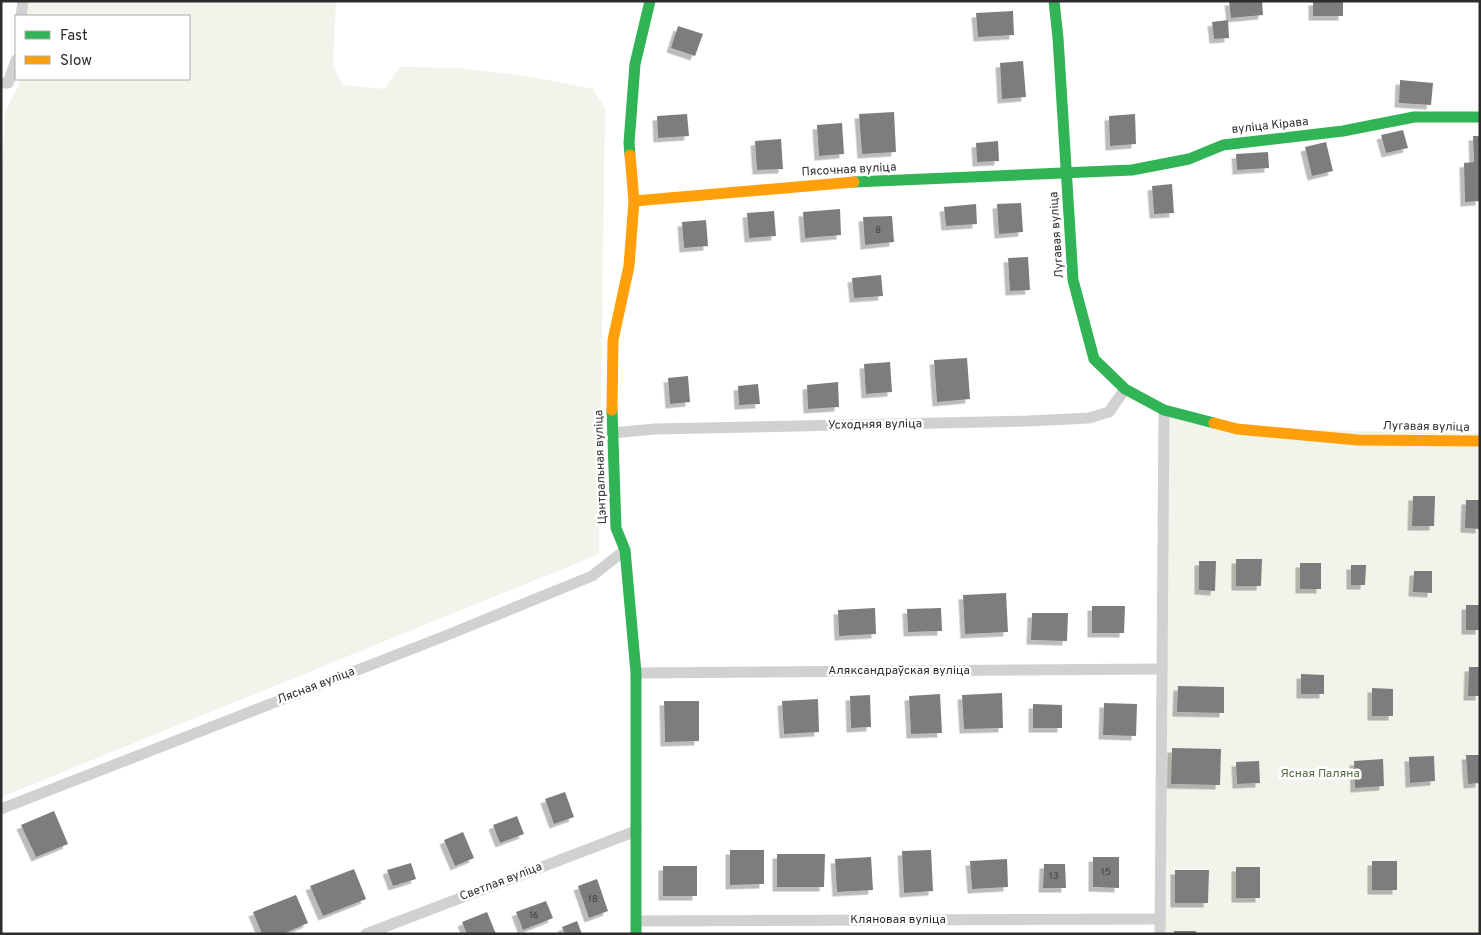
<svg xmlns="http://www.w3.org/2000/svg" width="1481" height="935" font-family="Overpass,sans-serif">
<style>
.green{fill:#f0f4ea}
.building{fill:#7d7d7d;filter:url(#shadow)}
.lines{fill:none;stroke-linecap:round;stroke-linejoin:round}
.street{stroke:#d1d1d1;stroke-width:11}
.fast{stroke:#30b455;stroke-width:11}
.slow{stroke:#ff9f0a;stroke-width:11}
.labels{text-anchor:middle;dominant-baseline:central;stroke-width:5;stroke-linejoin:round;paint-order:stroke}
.number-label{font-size:10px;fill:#404040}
.street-label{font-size:12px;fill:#2c2c2c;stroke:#fff}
.park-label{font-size:12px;fill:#506a37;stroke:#fff}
</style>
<defs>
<filter id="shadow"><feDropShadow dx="-4.5" dy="4.5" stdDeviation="0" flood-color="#0004"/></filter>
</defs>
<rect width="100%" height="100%" fill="#fff"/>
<g class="green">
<polygon points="25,1 336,1 333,66 342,85 385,89 400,67 460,68 532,77 593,89 605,108 599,554 1,797 1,195 5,112 19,84 20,79 189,79 189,16 24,16"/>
<polygon points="1164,410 1237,429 1480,433 1480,934 1160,934"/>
</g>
<g class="building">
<polygon points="1229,1 1262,1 1263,15 1231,18"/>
<rect x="1313" y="1" width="30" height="15"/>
<polygon points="1013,11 1014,35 978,37 976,13"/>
<polygon points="1228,20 1229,38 1214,39 1212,22"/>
<polygon points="678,26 703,34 695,56 671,48"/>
<polygon points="1023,61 1026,97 1002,99 1000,63"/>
<polygon points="1400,80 1433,83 1431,105 1399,103"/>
<polygon points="894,112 896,152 862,154 859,114"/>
<polygon points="687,114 689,136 658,138 657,116"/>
<polygon points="1135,114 1136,144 1110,146 1109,116"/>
<polygon points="842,123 844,154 819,156 817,125"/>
<polygon points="1403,130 1408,148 1386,153 1381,135"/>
<polygon points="1473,136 1480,136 1480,201 1465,202 1464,163 1474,162"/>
<polygon points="781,139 783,169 757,170 755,141"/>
<polygon points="998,141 999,161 977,162 976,143"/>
<polygon points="1326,142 1333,171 1312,176 1305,147"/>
<polygon points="1268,152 1269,168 1237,170 1236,154"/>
<polygon points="1172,184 1174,213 1154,214 1152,186"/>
<polygon points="1021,203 1023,232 999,234 997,204"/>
<polygon points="976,204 977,224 946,226 944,207"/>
<polygon points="840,209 841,235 805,238 803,212"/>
<polygon points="774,211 776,236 749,238 747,213"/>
<polygon points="892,216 894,242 865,245 863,217"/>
<polygon points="706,220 708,246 684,248 682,222"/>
<polygon points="1028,257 1030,290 1010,291 1008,258"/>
<polygon points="881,275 883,296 854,298 852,278"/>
<polygon points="967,358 970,399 937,402 934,360"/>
<polygon points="890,362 892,392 866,394 864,364"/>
<polygon points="688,376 690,402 670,404 668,378"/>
<polygon points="838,382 839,407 808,409 807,385"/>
<polygon points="758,384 760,404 739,405 738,386"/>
<polygon points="1413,496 1435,496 1434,526 1412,526"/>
<polygon points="1466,500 1480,500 1480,529 1465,528"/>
<polygon points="1236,559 1262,559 1261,586 1236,586"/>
<polygon points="1199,561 1216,561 1215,591 1199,590"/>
<rect x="1300" y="563" width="21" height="26"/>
<polygon points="1351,565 1366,565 1365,585 1351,585"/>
<polygon points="1414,571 1432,571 1432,593 1413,592"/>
<polygon points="1006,593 1008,632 965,634 963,595"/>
<rect x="1466" y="605" width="14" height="25"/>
<polygon points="1092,606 1125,606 1124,633 1092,633"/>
<polygon points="875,608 876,634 839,636 838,610"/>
<polygon points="941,608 942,631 908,632 907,609"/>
<polygon points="1032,613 1068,613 1067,641 1031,640"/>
<polygon points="1469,667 1480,667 1480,696 1468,696"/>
<polygon points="1301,674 1324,675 1324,694 1301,694"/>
<polygon points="1178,686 1224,687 1224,713 1177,712"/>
<polygon points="1372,688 1393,689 1393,716 1372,716"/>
<polygon points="1002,693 1003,728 964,729 962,695"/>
<polygon points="940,694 942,733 911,734 909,696"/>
<polygon points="870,695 871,727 851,728 850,696"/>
<polygon points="818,699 819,732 784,734 782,701"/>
<polygon points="664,701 699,701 699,741 665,742"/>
<polygon points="1104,703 1137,704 1136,736 1103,735"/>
<polygon points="1033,704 1062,705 1062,728 1033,728"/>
<polygon points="1172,748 1221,749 1220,785 1171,784"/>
<polygon points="1466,755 1480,755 1480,783 1468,784"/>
<polygon points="1434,756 1435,781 1410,783 1409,757"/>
<polygon points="1383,759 1384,786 1355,788 1354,761"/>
<polygon points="1259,761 1260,783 1237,784 1236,762"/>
<polygon points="565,792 574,817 554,824 545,799"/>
<polygon points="54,811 68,844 36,857 21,825"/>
<polygon points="517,816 524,834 500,843 493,825"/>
<polygon points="463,832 474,858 455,866 444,840"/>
<polygon points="730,850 764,850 764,884 730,885"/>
<polygon points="931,850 933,891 904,893 902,851"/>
<polygon points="777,854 825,854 824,887 777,887"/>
<polygon points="871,857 873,890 837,892 835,859"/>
<polygon points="1093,857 1119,857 1119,888 1093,887"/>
<polygon points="1007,859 1008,887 972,889 970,861"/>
<rect x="1372" y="861" width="25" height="29"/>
<polygon points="411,863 416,879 393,886 387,870"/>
<polygon points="1044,864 1065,864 1066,888 1043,888"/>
<rect x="663" y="866" width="34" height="30"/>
<rect x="1236" y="867" width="24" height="31"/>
<polygon points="354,869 366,899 323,916 310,886"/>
<polygon points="1175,870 1209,870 1208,903 1175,903"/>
<polygon points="597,879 608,911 589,918 578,886"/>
<polygon points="296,895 308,923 283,934 262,934 253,912"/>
<polygon points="546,901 553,918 523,930 516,912"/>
<polygon points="487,912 496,934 467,934 462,922"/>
<polygon points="577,921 582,934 565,934 562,927"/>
<rect x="1174" y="931" width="22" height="3"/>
</g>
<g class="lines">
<g class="street">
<polyline points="21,16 23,1"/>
<polyline points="1,83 8,83 16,60"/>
<polyline points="612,433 655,429 1028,421 1089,418 1109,412 1125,389"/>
<polyline points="636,673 1162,669"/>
<polyline points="1,809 445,636 592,576 625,550"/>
<polyline points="636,921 1160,919"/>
<polyline points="366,934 636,831"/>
<polyline points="1160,934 1164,410"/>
</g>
<g class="fast">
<polyline points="1054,1 1058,38 1073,280 1094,359 1125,389 1164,410 1214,423"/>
<polyline points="630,155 629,143 635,64 650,1"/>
<polyline points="854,182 1132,170 1189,159 1223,145 1343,131 1414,117 1480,117"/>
<polyline points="612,410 616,528 625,550 636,673 636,934"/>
</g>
<g class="slow">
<polyline points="634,201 854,182"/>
<polyline points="612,410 613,340 629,266 634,201 630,155"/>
<polyline points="1214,423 1237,429 1358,440 1480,441"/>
</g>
</g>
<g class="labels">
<g class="number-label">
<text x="878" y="230">8</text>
<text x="1106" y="872">15</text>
<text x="1054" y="876">13</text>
<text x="593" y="899">18</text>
<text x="534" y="915">16</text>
</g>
<g class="street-label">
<text transform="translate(1270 126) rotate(-6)">вуліца Кірава</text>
<text transform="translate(849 170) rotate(-3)">Пясочная вуліца</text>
<text transform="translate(1057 235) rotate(-94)">Лугавая вуліца</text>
<text transform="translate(875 425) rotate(-1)">Усходняя вуліца</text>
<text transform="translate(1426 427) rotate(1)">Лугавая вуліца</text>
<text transform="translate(601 467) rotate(-92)">Цэнтральная вуліца</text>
<text x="899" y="671">Аляксандраўская вуліца</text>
<text transform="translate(316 686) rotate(-21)">Лясная вуліца</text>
<text transform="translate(501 882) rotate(-21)">Светлая вуліца</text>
<text x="898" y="920">Кляновая вуліца</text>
</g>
<g class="park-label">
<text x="1320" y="774">Ясная Паляна</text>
</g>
</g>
<rect width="1481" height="935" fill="none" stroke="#2c2c2c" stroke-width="5"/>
<rect x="15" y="15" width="175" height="65" fill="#ffffff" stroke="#ababab"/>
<rect x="25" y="31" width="25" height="8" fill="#30b455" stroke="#ababab"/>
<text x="60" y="40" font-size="15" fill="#2c2c2c">Fast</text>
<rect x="25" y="56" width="25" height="8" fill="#ff9f0a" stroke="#ababab"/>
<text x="60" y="65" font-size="15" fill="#2c2c2c">Slow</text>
</svg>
